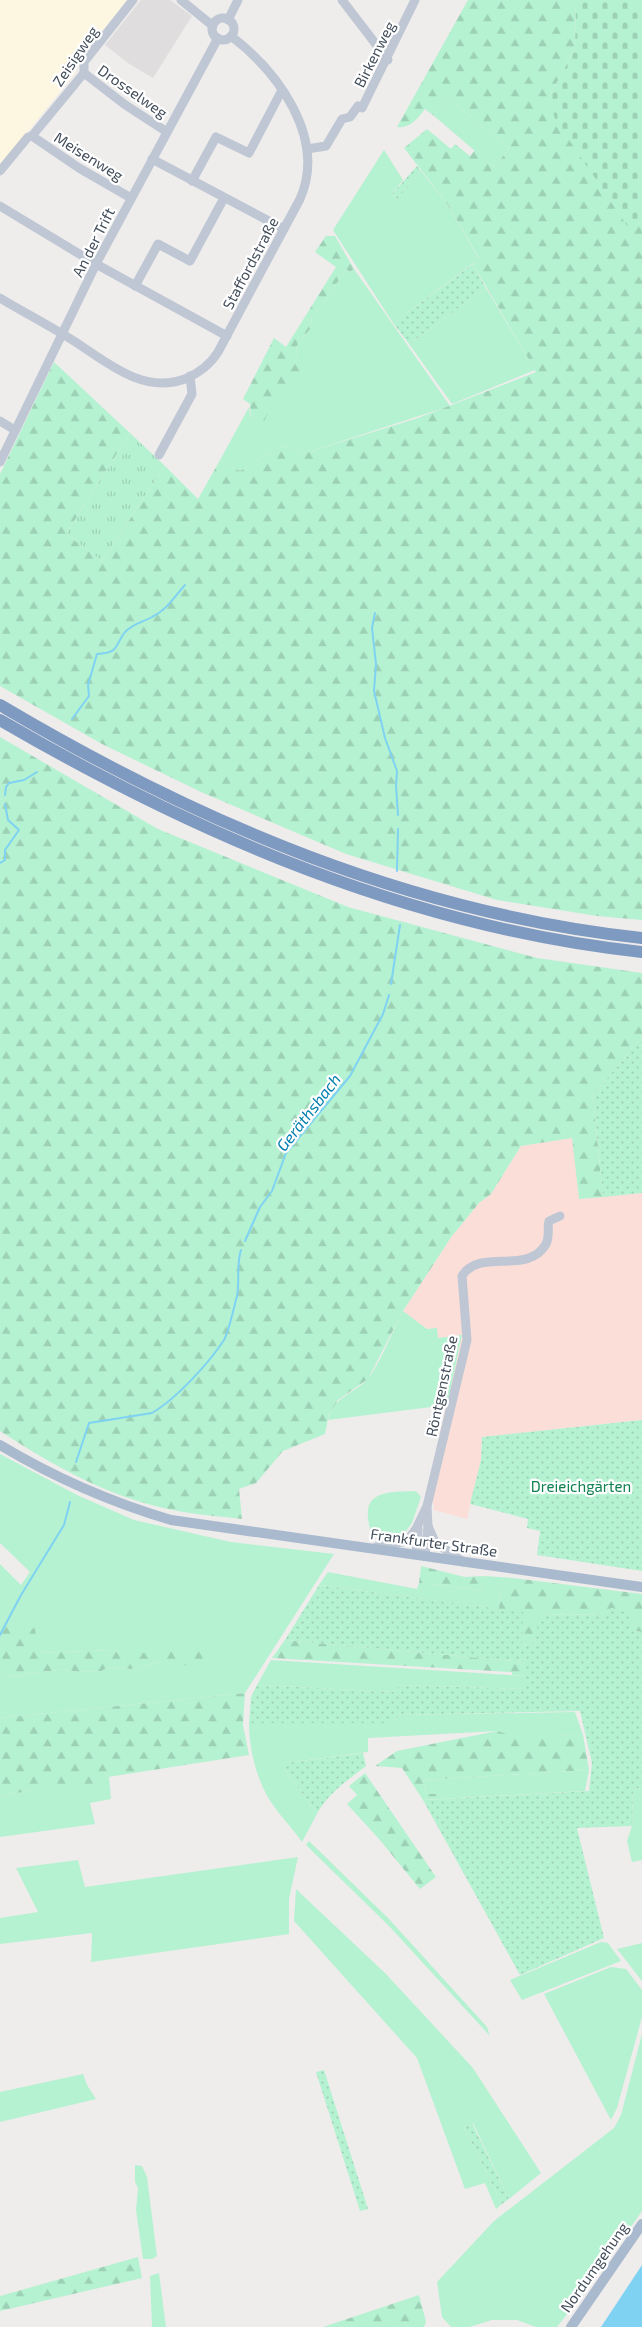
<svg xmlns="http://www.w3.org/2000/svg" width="642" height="2327" font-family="'Exo 2',sans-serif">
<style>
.commercial{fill:#fdf7e2}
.education{fill:#e0ddde}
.medical{fill:#fcded8}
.grass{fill:#b5f2d1}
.forest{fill:url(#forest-firs)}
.cemetery{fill:url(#cemetery-stones)}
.park{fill:url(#park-tufts)}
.garden{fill:url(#garden-dots)}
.water{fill:#7fd2f2}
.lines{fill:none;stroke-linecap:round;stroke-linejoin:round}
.stream{stroke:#7fd2f2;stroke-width:2}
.minor{stroke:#bec7d3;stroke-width:9}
.major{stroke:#a9b9ce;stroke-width:10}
.highway{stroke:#7f9ac0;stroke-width:12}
.labels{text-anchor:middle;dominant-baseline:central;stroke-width:4.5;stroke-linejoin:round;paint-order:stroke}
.street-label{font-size:15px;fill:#434e5b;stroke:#fff}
.park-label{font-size:15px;fill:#0f8150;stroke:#fff}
.water-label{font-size:16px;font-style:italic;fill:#017eb0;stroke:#fff}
</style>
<defs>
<pattern id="forest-firs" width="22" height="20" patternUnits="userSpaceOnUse" patternTransform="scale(1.25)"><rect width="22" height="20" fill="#b5f2d1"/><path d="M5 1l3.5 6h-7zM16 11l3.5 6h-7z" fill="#9dd1b6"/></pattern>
<pattern id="cemetery-stones" width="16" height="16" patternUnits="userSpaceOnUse" patternTransform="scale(1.25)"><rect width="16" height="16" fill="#b5f2d1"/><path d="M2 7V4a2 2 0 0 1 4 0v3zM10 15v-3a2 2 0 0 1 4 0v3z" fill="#9dd1b6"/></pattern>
<pattern id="park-tufts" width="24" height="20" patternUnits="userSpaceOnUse" patternTransform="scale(1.25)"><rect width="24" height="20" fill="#b5f2d1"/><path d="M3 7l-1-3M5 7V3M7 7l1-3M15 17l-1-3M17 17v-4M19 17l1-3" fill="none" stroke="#9dd1b6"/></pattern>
<pattern id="garden-dots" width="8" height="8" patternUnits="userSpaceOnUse" patternTransform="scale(1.25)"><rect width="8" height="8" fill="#b5f2d1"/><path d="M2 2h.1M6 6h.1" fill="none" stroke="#9dd1b6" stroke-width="1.8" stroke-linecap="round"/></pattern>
</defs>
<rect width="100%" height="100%" fill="#efecec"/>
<polygon class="commercial" points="0,0 127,0 76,64 76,72 0,166"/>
<polygon class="education" points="141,0 170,0 192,16 153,78 128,63 105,45"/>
<polygon class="medical" points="572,1138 580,1199 642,1193 642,1420 482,1437 481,1460 467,1519 434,1510 430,1476 462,1336 438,1338 437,1328 426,1329 403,1311 452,1236 479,1203 491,1194 521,1146"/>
<g class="grass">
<polygon points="448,99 510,148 494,167 434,116"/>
<polygon points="384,150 403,180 392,194 397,199 421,171 446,202 479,259 393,323 333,230"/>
<polygon points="346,269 350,272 354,269 450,406 305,453 283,445 240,471 220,460 249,407 251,420 281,386 293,391 294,360 297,356 296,347 310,329 312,316 324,303"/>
<polygon points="486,288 535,370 452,404 409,344"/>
<path d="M403 1311 427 1329 437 1328 438 1338 462 1335 447 1405 328 1420C332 1396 358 1393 370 1376 383 1357 392 1332 403 1311Z"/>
<polygon points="0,1454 77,1495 134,1520 231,1542 334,1554 245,1693 0,1718 0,1678 64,1669 78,1672 101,1671 110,1667 132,1669 162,1661 211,1663 120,1654 113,1650 38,1653 10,1623 7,1614 0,1625 0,1564 21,1585 30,1572 0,1543"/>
<path d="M416 1491 421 1497 412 1523 402 1536C389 1538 381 1537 370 1530 369 1523 367 1516 368 1510 370 1489 401 1492 416 1491Z"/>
<polygon points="328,1572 417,1589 419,1583 481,1590 484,1576 513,1578 500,1592 499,1609 319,1585"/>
<polygon points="271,1660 525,1676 525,1689 398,1685 397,1692 257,1685"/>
<path d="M575 1712 583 1735 515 1737 497 1731 368 1738V1752L285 1763V1769L317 1814 302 1842C293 1829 282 1818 273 1805 257 1783 249 1749 249 1723H390L400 1715Z"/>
<polygon points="589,1770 585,1791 438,1799 435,1794 427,1794 423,1780"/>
<polygon points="109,1776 111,1799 90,1803 95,1824 0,1837 0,1796"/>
<polygon points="642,1788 642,1860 632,1862 627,1841 632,1826 633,1789"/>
<polygon points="309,1841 389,1919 487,2027 490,2036 389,1926 306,1845"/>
<polygon points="298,1857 289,1899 289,1934 91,1962 92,1933 0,1944 0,1918 38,1912 16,1868 78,1860 85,1887"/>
<polygon points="296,1889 385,1973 473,2068 541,2173 509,2199 473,2123 464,2128 502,2204 496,2209 485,2183 465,2189 417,2058 294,1921"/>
<polygon points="601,1942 608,1943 621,1961 522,2000 510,1980"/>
<polygon points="642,1943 642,1981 617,1949"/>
<polygon points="611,1967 626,1969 642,1990 642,2017 617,2108 611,2120 544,1994"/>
<polygon points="642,2034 642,2211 598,2274 557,2327 536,2327 517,2320 492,2320 469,2327 451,2327 442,2317 437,2282 494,2221 614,2128 621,2115"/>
<polygon points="83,2074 87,2085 96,2099 0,2122 0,2092"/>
<polygon points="135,2165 142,2166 147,2177 157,2256 152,2259 143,2259 136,2210 138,2188 135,2182"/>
<polygon points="159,2273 166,2327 152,2327 150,2276"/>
</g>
<g class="forest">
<path d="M468 0H576L575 49 549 97 630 229 642 220V920L597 916 497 900 346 854 201 792 102 744 0 686V474L54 362 130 433 66 534 102 561 165 466 198 499 220 460 240 471 283 445 305 453 418 418 536 372 473 264 479 258 446 202 404 148 427 129 451 149 455 144 470 156 475 150 494 167 510 148 448 99 434 116 425 109C418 118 410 129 397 127Z"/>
<polygon points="326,236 335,236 354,269 350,272 346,269 324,303 312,316 310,329 296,347 297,356 294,360 302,374 293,392 281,386 261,428 251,420 250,404 243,399 274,338 286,347 336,267 315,252"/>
<path d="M0 737 158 829 348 907 537 958 642 973V1037L593 1095 603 1197 579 1199 572 1138 521 1146 491 1194 479 1203 452 1236 403 1311 368 1379 338 1400 329 1414 325 1434 283 1451 256 1483 239 1489 242 1519C219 1516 196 1515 173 1510 110 1498 54 1466 0 1431Z"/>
<polygon points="421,1566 465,1577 484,1576 481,1590 419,1583"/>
<polygon points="513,1578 642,1594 642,1632 633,1631 612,1608 606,1615 540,1614 535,1643 522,1645 499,1609 500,1592"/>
<polygon points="7,1614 15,1616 11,1623 19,1631 35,1628 38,1653 113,1650 120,1654 209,1650 221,1655 211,1663 167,1667 162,1661 132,1669 110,1667 101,1671 78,1672 64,1669 0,1678 0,1625"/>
<polygon points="285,1640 525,1662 525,1676 512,1675 512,1672 272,1658"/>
<polygon points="245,1693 243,1725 249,1755 108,1777 107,1783 91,1789 78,1789 73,1783 0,1796 0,1718"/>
<polygon points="497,1731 514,1736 583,1735 589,1770 423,1780 427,1794 436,1794 438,1799 423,1800 402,1768 375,1766 397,1751"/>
<polygon points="365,1773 436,1877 420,1889 379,1839 347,1804 357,1795 349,1786"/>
<polygon points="138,2257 142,2278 0,2311 0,2296"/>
<polygon points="419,2295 426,2322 424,2327 323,2327"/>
</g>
<polygon class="cemetery" points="576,0 642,0 642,220 630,230 555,119 549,97 575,49"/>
<polygon class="park" points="130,433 165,466 102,561 66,534"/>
<g class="garden">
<polygon points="417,166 421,171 397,199 392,194"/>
<polygon points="473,264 486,288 409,344 393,323"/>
<polygon points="642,1037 642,1193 603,1197 593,1095"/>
<polygon points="642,1420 642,1571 537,1555 540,1531 527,1528 528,1519 470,1504 481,1460 482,1437"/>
<polygon points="319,1585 523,1612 522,1645 535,1643 539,1614 606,1615 611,1608 629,1611 633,1631 642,1632 642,1788 633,1789 632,1826 577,1828 604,1938 520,1975 423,1800 589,1791 592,1763 580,1711 400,1715 390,1723 249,1723 251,1697 257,1685 397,1692 398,1685 525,1689 525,1662 285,1640"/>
<path d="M363 1753 366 1766C348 1780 328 1793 317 1814L285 1769V1763Z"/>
<polygon points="324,2070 368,2209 360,2211 316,2072"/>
<polygon points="472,2123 509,2199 502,2204 464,2128"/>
</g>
<polygon class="water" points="642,2265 642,2327 601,2327"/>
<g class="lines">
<g class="stream">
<polyline points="375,613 372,628 376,664 374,691 385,738 397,771 396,786 398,815"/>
<path d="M72 719 89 696 88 685 97 654C120 653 114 646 125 632 132 624 143 622 152 617 167 610 175 596 185 585"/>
<polyline points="5,795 6,787 9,783 24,780 37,772"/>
<polyline points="0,863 5,860 5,850 19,830 8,820 5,804"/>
<polyline points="397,871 398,829"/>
<polyline points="391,984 400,925"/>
<polyline points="245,1241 260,1207 272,1191 286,1153 350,1076 383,1014 389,995"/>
<path d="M76 1462 89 1423 152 1413C176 1399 209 1363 224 1340 229 1331 234 1307 237 1296 240 1280 236 1265 241 1250"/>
<polyline points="0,1635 21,1595 64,1525 70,1502"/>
</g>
<g class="minor">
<polyline points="181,0 213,26"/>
<polyline points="342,0 388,60"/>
<circle cx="223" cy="29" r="11"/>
<polyline points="228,20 238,0"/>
<polyline points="84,73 124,104 167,132"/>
<polyline points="32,136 79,168 131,198"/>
<polyline points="307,149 326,146 342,119 350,117 358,106 362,108 415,0"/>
<polyline points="152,159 284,229"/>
<polyline points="0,171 28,137 32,136 84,73 84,62 133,0"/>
<polyline points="192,181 216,137 249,153 282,90"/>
<polyline points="0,206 96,264 227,336"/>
<polyline points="135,286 158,244 190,261 224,198"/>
<path d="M0 298C25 313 52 327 77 343 109 364 144 394 185 379 199 373 210 365 218 352L300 199C327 138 278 72 231 36"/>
<polyline points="0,421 15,430"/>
<polyline points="159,455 192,394 190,376"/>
<polyline points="0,462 96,264 218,38"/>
<polyline points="428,1526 435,1542 463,1562"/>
<path d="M376 1547 407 1541 416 1529 427 1506 467 1340 462 1276C480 1247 528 1276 546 1244 550 1236 547 1228 549 1221L560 1216"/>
<polyline points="416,1554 418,1529"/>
<polyline points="425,1556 428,1526 427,1507"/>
</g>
<g class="major">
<path d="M0 1445C55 1478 110 1502 171 1520L642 1587"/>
<polyline points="571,2327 642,2224"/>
</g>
<g class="highway">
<path d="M0 705C199 823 410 913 642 938"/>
<path d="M0 720C199 836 411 927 642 952"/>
</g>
</g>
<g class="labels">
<g class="street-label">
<text transform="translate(374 54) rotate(-63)">Birkenweg</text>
<text transform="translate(75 56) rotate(-56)">Zeisigweg</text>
<text transform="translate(133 91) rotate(35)">Drosselweg</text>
<text transform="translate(89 156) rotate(32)">Meisenweg</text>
<text transform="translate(93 242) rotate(-63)">An der Trift</text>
<text transform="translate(250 263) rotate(-62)">Staffordstraße</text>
<text transform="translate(441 1386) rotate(-78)">Röntgenstraße</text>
<text transform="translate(434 1542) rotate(8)">Frankfurter Straße</text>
<text transform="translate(594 2267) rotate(-55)">Nordumgehung</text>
</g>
<g class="park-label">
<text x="581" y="1486">Dreieichgärten</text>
</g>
<g class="water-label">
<text transform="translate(308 1112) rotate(-52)">Geräthsbach</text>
</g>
</g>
</svg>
